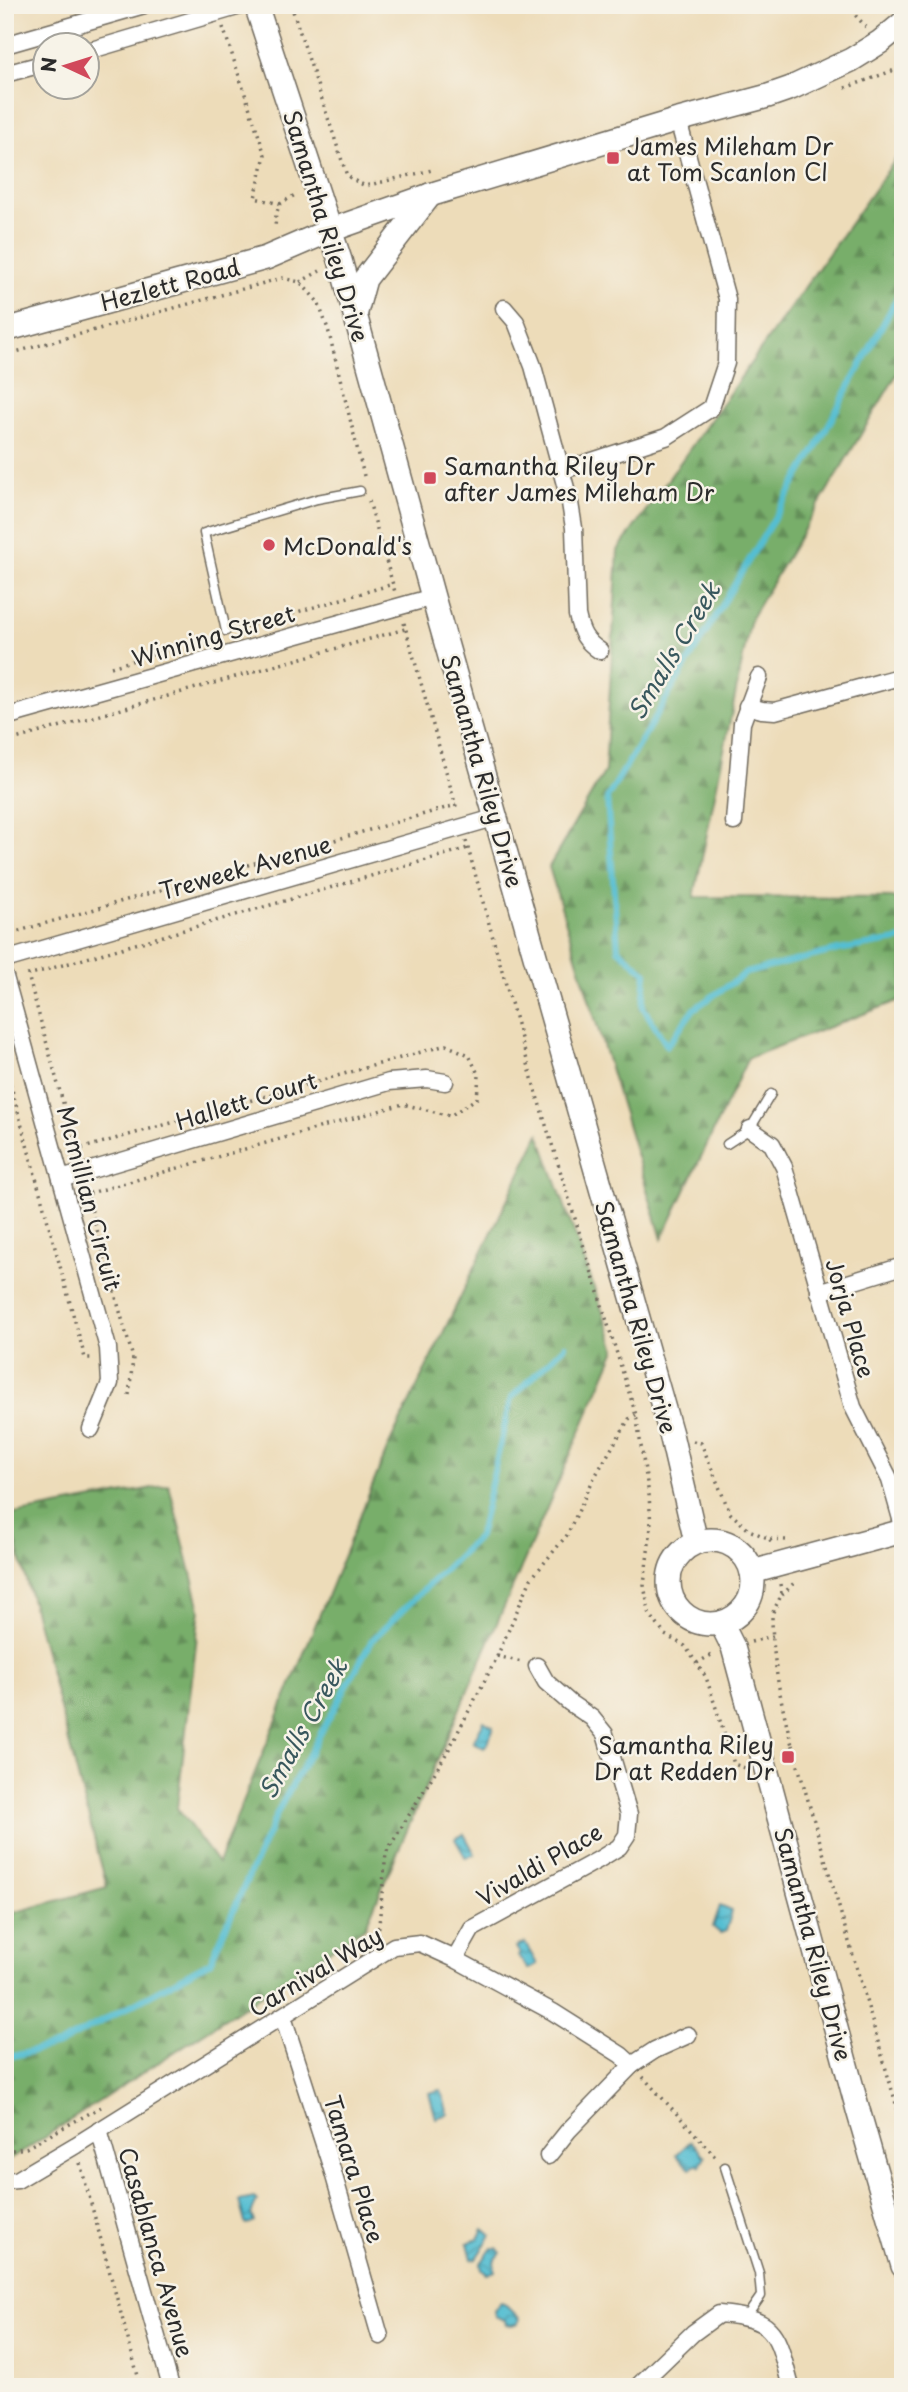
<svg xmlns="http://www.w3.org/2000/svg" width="908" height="2392" font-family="'Playpen Sans',sans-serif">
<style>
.forest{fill:url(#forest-firs);stroke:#526c4b;stroke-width:2}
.water{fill:url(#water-waves);stroke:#40747e;stroke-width:2}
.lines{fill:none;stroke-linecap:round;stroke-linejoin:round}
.stream{stroke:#55bed2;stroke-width:6}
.lane-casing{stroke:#6f695d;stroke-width:11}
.street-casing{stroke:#6f695d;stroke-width:19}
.secondary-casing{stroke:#6f695d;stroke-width:26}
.path{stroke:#6f695d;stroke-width:3.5;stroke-dasharray:2 5;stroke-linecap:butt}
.lane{stroke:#fff;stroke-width:8}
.street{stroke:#fff;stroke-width:16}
.secondary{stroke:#fff;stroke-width:23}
.poi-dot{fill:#d1495b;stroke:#f7f3e8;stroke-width:2.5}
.labels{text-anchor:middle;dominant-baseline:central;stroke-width:5;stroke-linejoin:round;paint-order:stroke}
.poi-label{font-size:23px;fill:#2b2b2b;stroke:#f7f3e8;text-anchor:start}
.street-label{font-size:23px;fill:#2b2b2b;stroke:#f7f3e8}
.water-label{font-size:24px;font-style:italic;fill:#38575d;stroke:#f7f3e8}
</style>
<defs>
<pattern id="forest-firs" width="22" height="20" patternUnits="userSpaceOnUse" patternTransform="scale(1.75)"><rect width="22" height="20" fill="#78ae6b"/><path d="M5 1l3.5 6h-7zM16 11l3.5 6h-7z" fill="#638e58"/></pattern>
<pattern id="water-waves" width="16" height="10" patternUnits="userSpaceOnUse" patternTransform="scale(1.75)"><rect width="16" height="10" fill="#55bed2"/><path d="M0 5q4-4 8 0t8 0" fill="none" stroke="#479bab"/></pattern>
</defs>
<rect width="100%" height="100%" fill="#f7f3e8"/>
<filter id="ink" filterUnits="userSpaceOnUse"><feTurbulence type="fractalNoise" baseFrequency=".0143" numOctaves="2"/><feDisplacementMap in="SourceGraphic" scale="14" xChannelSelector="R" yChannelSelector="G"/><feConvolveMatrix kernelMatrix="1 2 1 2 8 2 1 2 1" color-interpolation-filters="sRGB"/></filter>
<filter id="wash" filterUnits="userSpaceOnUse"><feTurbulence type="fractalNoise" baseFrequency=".00686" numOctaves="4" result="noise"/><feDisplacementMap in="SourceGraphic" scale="28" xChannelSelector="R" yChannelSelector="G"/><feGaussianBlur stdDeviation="1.57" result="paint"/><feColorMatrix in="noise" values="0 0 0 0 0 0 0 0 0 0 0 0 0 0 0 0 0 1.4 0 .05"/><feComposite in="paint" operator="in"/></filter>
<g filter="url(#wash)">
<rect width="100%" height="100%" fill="#eddcb9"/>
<g class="forest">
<polygon points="903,149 903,364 751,618 694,897 903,898 903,999 748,1058 662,1239 549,867 605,771 618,550"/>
<polygon points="539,1134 616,1349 365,1927 5,2163 5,1915 107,1887 9,1515 169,1485 200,1609 177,1808 218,1863 389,1445"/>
</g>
<g class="water">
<polygon points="484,1721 493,1727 489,1741 484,1748 473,1742"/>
<polygon points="464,1834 475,1854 466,1858 455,1839"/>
<polygon points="720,1906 732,1911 726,1931 720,1933 713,1927"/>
<polygon points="525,1943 537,1964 528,1969 518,1956 520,1954 516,1947"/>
<polygon points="441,2090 448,2114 436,2118 429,2093"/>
<polygon points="691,2141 705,2157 700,2166 698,2164 690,2169 676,2155"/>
<polygon points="254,2198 257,2201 251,2214 254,2221 247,2225 245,2223 239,2201"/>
<polygon points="483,2229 491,2235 476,2258 472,2259 468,2243 478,2239"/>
<polygon points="492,2248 497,2248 501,2253 494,2261 495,2271 487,2274 482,2270 481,2263"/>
<polygon points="500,2302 504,2303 520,2319 518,2323 512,2325 506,2324 505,2320 495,2316 494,2311"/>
</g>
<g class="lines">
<g class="stream">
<polyline points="903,287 816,448 607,798 618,949 646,973 643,1007 667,1046 694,1009 746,973 838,950 903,939"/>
<polyline points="5,2058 58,2045 210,1962 279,1809 372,1640 479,1536 511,1398 565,1346"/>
</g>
</g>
</g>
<g filter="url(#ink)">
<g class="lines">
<defs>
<g id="lane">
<polyline points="226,631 204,533 317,499 360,491"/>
<polyline points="727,1144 750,1129 771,1094"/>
<polyline points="725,2167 759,2273 761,2296 747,2316"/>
</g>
<g id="street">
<polyline points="5,45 144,5"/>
<polyline points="88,51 244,5"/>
<polyline points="5,74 46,63"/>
<path d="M504 308 516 322 533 366 570 503 574 528 577 615C581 633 585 641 600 651"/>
<polyline points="561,471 666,437 711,408 726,363 727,299 678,120"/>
<polyline points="747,706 762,710 775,711 903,676"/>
<polyline points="5,717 433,597"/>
<polyline points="734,822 742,723 759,677"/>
<polyline points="5,960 497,817"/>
<polyline points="5,977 108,1348 110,1383 91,1429"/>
<polyline points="750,1129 772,1144 784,1167 853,1407 890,1480 903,1526"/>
<polyline points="61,1179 389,1082 427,1079 445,1082"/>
<polyline points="819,1292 903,1266"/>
<polyline points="455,1959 472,1929 598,1860 619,1847 627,1835 629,1814 605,1734 592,1718 570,1703 546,1682 537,1666"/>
<polyline points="283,2017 332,2169 380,2336"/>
<polyline points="99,2130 171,2387"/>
<polyline points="548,2156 568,2131 632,2065 655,2050 688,2035"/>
<polyline points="5,2181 17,2180 76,2145 394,1946 420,1943 455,1959 553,2012 621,2055 632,2065"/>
<path d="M637 2387 693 2333 719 2314C779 2319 776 2334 791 2387"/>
</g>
<g id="secondary">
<polyline points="256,5 340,260 433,597 671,1434 696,1542"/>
<polyline points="356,312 365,279 430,195"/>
<polyline points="5,330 266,258 331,230 436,193 678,120 768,96 791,88 851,60 880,42 903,23"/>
<circle cx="711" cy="1582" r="42"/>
<polyline points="752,1572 903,1531"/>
<polyline points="721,1623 733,1647 858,2110 903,2266"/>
</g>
</defs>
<use href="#lane" class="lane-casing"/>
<use href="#street" class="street-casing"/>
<use href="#secondary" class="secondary-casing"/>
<g class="path">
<polyline points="291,5 347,176 365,186 432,170"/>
<polyline points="846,5 866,27"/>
<polyline points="223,27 265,155 255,198 280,204 276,214 275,228"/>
<polyline points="845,88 903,67"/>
<polyline points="280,204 295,195"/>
<polyline points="300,282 320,271"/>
<polyline points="5,355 282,278 300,282 318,302 328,329 365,480"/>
<polyline points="369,501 395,592"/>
<polyline points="404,623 457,810"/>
<polyline points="239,629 393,584"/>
<polyline points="111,667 215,636"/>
<polyline points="5,742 405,629"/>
<polyline points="466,841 537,1096 636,1415 649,1495 651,1527 644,1585 649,1613 665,1635 685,1646 706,1677 734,1764 745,1768"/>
<polyline points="5,935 456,805"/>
<polyline points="5,1064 85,1358 93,1358"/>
<polyline points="129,1395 133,1358 87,1194 403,1104 450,1116 477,1098 479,1076 469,1055 446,1045 76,1150 28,975 468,848"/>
<polyline points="693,1441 701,1443 730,1513 749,1530 770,1539 772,1546"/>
<polyline points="770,1539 786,1540"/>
<path d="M780 1584C784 1603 772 1604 772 1620 773 1663 781 1704 792 1745L783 1757"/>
<polyline points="782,1595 794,1583"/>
<polyline points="751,1642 773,1636"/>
<polyline points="497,1656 522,1662"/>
<polyline points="697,1663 713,1654"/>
<polyline points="792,1745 903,2128"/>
<polyline points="378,1935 386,1853 449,1749 495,1661 531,1579 567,1535 594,1478 629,1419 636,1415"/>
<polyline points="643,2077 718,2159"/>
<polyline points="5,2151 26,2148 101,2107"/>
<polyline points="80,2163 141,2387"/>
</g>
<use href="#lane" class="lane"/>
<use href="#street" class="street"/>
<use href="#secondary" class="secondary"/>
</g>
</g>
<g class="poi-dot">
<rect x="606" y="151" width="14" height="14" rx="3.5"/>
<rect x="423" y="471" width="14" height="14" rx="3.5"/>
<circle cx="269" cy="545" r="7"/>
<rect x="781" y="1750" width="14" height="14" rx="3.5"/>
</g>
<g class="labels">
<g class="poi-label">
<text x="627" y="145">James Mileham Dr<tspan x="627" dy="26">at Tom Scanlon Cl</tspan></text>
<text x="444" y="465">Samantha Riley Dr<tspan x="444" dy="26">after James Mileham Dr</tspan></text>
<text x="283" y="545">McDonald's</text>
<text x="774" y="1744" text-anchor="end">Samantha Riley<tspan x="774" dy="26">Dr at Redden Dr</tspan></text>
</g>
<g class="street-label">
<text transform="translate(327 226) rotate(73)">Samantha Riley Drive</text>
<text transform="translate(170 284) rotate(-15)">Hezlett Road</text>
<text transform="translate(213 635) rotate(-16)">Winning Street</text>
<text transform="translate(483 771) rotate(74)">Samantha Riley Drive</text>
<text transform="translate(245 867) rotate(-16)">Treweek Avenue</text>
<text transform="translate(246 1100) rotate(-17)">Hallett Court</text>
<text transform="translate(90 1198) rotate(75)">Mcmillian Circuit</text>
<text transform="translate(637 1317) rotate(74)">Samantha Riley Drive</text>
<text transform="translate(851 1318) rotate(74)">Jorja Place</text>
<text transform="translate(539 1864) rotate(-30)">Vivaldi Place</text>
<text transform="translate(814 1944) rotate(75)">Samantha Riley Drive</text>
<text transform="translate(315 1971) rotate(-31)">Carnival Way</text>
<text transform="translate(355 2169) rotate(73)">Tamara Place</text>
<text transform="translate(157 2252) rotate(74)">Casablanca Avenue</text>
</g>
<g class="water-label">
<text transform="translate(673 650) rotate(-59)">Smalls Creek</text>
<text transform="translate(302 1728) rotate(-61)">Smalls Creek</text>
</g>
</g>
<rect width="908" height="2392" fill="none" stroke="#f7f3e8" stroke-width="28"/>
<g transform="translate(66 66) rotate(274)"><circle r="33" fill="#f7f3e8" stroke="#a5a39c" stroke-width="2"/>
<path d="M0-5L12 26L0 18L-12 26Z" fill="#d1495b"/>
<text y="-10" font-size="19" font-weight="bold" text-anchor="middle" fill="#2b2b2b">N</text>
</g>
</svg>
